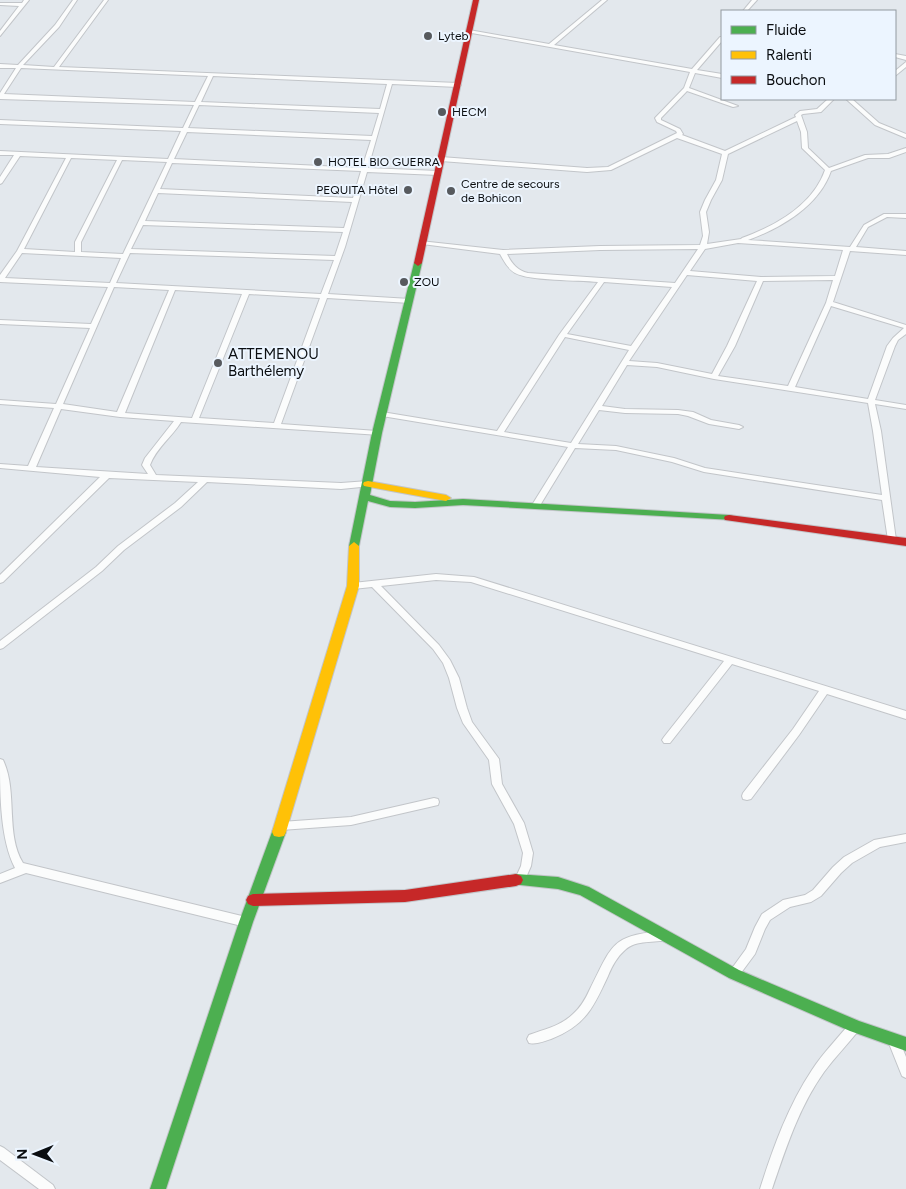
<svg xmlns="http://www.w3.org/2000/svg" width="906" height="1189" font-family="Figtree,sans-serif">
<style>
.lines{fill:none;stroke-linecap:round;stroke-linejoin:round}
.street-casing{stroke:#c2c5c9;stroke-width:2}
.fast-casing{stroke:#c2c5c9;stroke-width:2}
.slow-casing{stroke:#c2c5c9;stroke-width:2}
.jam-casing{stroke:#c2c5c9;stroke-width:2}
.street{fill:#fbfcfc;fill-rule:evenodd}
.fast{fill:#4caf50;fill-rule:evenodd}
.slow{fill:#ffc107;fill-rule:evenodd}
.jam{fill:#c62828;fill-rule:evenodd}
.poi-dot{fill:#575a5e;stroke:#ecf5ff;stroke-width:2}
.labels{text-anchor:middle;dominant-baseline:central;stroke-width:4;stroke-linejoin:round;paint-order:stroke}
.far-poi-label{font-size:12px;fill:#0b0e11;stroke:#ecf5ff;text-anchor:start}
.poi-label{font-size:15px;fill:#0b0e11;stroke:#ecf5ff;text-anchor:start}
</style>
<rect width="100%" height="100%" fill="#e3e8ed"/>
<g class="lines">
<defs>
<g id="street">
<polygon points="24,0 29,0 0,36 0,31 19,6 0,5 0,3 22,3"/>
<path d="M73 0H77L59 27 23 65 54 67 104 0H108L59 67 458 83 461 85 458 87 392 84 368 168 438 171 441 173 438 175 367 172 345 247 328 294 410 299 413 301 410 303 327 298 281 424 377 431 381 433 380 435 181 422C172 437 156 448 150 465L156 475 341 483 368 481 372 484 371 486 341 489 207 482 181 507 124 550 102 571 3 648 0 649V641L96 567 118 546 175 503 198 482 109 478 3 582 0 583V575L100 477 0 468V464L28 466 54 408 0 404V400L56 404 90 328 0 324V320L91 324 108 287 0 282V275L17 251 66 158 20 156 2 183 0 184V177L14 155H0V151L168 159 181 131 0 124V120L183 128 194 105 0 99V93L16 68H0V64L18 65 55 25ZM21 68 208 76 195 102 4 94ZM213 76 387 84 380 109 201 102ZM199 105 379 113 372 136 188 128ZM187 132 371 140 362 168 174 159ZM71 158 117 160 75 242V252L24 249ZM122 160 167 162 123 254 81 252V242ZM172 163 361 171 353 198 160 189ZM158 193 352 202 344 228 145 221ZM143 225 343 232 335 256 131 249ZM22 253 121 258 110 283 5 278ZM130 253 334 260 321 294 116 283ZM114 287 169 290 117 412 63 404ZM175 290 242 294 192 418 125 413ZM249 294 320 298 274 423 199 418ZM61 409 120 417 174 421 145 458 142 465 148 474 36 467Z"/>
<path d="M602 0H607L554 45 692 69 720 37H722V41L697 70 722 74V78L695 73 689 88 738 106 733 107 687 91 661 118V120L680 129 683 134 682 135 725 151 796 117 795 115 800 111 817 109 828 99H834L821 112 803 114 801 115 807 132 808 148 829 168 865 155 888 154 906 148V152L889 158H868L831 171C819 206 781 228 748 240L850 247 864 225 884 214H906V218L887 217 868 227 856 247 906 251V255L850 251 833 302 906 325V334L898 340 895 346 875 400 906 405V409L875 404 881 431 896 540 895 542 892 543 888 540 882 500 704 472 672 462 616 450 575 448 539 507 536 508 532 505 568 447 382 416 378 414 382 412 497 431 559 335 598 282C579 280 529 281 515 273 507 268 504 261 500 254L422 244 420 243V241L503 250 600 246 700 245 703 236 700 212 705 200 716 180 722 154 677 138 611 170 587 172 441 161 438 159 441 157 587 168 608 167 677 133 676 131 657 122 655 118 684 88 690 72 466 32 469 30 549 44ZM797 121 801 132 802 148 825 170C813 205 775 226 742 238L741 239 707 244 709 232 706 212 711 200 722 180 728 154ZM738 243 843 250 835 276 761 277 690 271 705 249ZM698 249 675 283 528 273C517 270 512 264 507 254L600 250ZM687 275 757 281 727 346 712 374 657 363 629 361ZM833 280 826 303 788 386 718 376 735 346 763 281ZM604 282 672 287 631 346 567 334ZM831 306 904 328 893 338 887 346 868 399 795 387ZM565 337 629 350 571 443 504 432ZM627 365 657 367 714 379 868 403 873 431 882 495 705 468 674 458 616 446 578 444 599 410 625 413 678 414 688 416 709 424 739 429 743 427 739 425 711 420 693 412 678 410 625 409 602 406Z"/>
<polygon points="752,0 757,0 747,11 743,11"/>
<polygon points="895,54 906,56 906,60 895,57"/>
<polygon points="906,62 906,67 895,76 895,71"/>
<polygon points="846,99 852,99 879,123 906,134 906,138 875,125"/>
<polygon points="436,574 474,577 906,711 906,719 827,694 799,735 751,799 747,800 743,799 742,796 743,793 793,729 819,691 732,664 670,743 664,743 662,740 664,737 724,661 471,582 436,580 381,586 439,645 450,660 459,678 467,708 472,722 499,759 502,784 524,823 533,853 531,866 524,882 520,883 516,882 515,879 521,866 523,853 514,824 492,784 489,760 463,723 457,708 449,678 443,663 433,649 372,587 353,589 349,586 353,583"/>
<path d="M0 759 3 760C18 791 5 834 23 863L246 917 250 919 251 922 250 925 246 927 26 873 0 883V874L15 868C0 839 0 793 0 759Z"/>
<polygon points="434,798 438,799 439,802 438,805 351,825 281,830 277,829 276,826 277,823 281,822 351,817"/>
<polygon points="906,834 906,842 880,847 852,863 841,873 821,896 811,902 790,907 770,920 765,929 755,954 738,977 734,979 730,977 728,974 730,971 746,949 755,927 762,914 783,900 805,895 813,890 833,867 844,857 874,840"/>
<path d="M665 931 669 933 671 936 669 939C654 944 637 939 625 950 617 957 612 966 608 976 593 1008 586 1025 551 1039 544 1041 536 1045 529 1043L527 1039 529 1035C545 1029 561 1026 573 1014 581 1007 586 998 590 989 613 944 611 935 665 931Z"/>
<path d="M855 1021 859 1022 861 1026 859 1030C848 1044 835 1057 824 1072 799 1107 786 1148 772 1189H760C773 1148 788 1106 812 1070 823 1053 838 1038 851 1022Z"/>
<polygon points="894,1036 898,1037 906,1057 906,1078 902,1076 888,1041 890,1037"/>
<polygon points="0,1146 4,1148 53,1185 55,1189 39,1189 0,1160"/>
</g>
<g id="fast">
<polygon points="418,260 422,263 382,433 370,495 390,501 415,502 463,499 729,515 733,516 734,518 733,520 463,505 415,508 390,507 368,501 359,546 354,550 350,549 349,546 372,433 414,263"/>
<polygon points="279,827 284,828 286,832 253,922 166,1189 150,1189 239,922 272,832 274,828"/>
<polygon points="516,874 558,877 589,887 739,970 859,1021 906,1037 906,1051 850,1031 729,978 580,895 558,889 511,884 509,880 511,876"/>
</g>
<g id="slow">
<polygon points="368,481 446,495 451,498 446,501 364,486 363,484 364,482"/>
<polygon points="354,542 359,546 359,586 286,832 284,836 279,837 274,836 272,832 347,586 349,546"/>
</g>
<g id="jam">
<polygon points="473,0 479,0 422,263 418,266 414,263"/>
<polygon points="729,515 906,538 906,546 725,520 724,518 725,516"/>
<polygon points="516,874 521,876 523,880 521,884 516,886 405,902 253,906 248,904 246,900 248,896 253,894 405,890"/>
</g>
</defs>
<use href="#street" class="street-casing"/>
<use href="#fast" class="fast-casing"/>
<use href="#slow" class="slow-casing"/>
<use href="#jam" class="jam-casing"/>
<use href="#street" class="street"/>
<use href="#fast" class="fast"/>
<use href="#slow" class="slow"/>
<use href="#jam" class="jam"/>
</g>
<g class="poi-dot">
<circle cx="428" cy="36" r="5"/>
<circle cx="442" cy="112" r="5"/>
<circle cx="318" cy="162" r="5"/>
<circle cx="408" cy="190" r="5"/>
<circle cx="451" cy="191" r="5"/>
<circle cx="404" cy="282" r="5"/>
<circle cx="218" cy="363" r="5"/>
</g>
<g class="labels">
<g class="far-poi-label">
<text x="438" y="36">Lyteb</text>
<text x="452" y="112">HECM</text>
<text x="328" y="162">HOTEL BIO GUERRA</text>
<text x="461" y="184">Centre de secours<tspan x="461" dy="14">de Bohicon</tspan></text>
<text x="398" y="190" text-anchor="end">PEQUITA Hôtel</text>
<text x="414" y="282">ZOU</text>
</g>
<g class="poi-label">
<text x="228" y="354">ATTEMENOU<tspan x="228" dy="17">Barthélemy</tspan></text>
</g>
</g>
<rect x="721" y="10" width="175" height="90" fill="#ecf5ff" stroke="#9299a0"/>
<rect x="731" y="26" width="25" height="8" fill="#4caf50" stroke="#9299a0"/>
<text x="766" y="35" font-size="15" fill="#0b0e11">Fluide</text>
<rect x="731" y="51" width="25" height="8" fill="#ffc107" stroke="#9299a0"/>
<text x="766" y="60" font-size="15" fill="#0b0e11">Ralenti</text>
<rect x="731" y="76" width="25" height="8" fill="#c62828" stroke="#9299a0"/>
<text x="766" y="85" font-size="15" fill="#0b0e11">Bouchon</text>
<g transform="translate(35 1154) rotate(269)" stroke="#ecf5ff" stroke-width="4" paint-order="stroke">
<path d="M0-4L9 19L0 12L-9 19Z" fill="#0b0e11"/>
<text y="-8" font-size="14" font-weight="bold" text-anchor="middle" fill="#0b0e11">N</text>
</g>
</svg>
